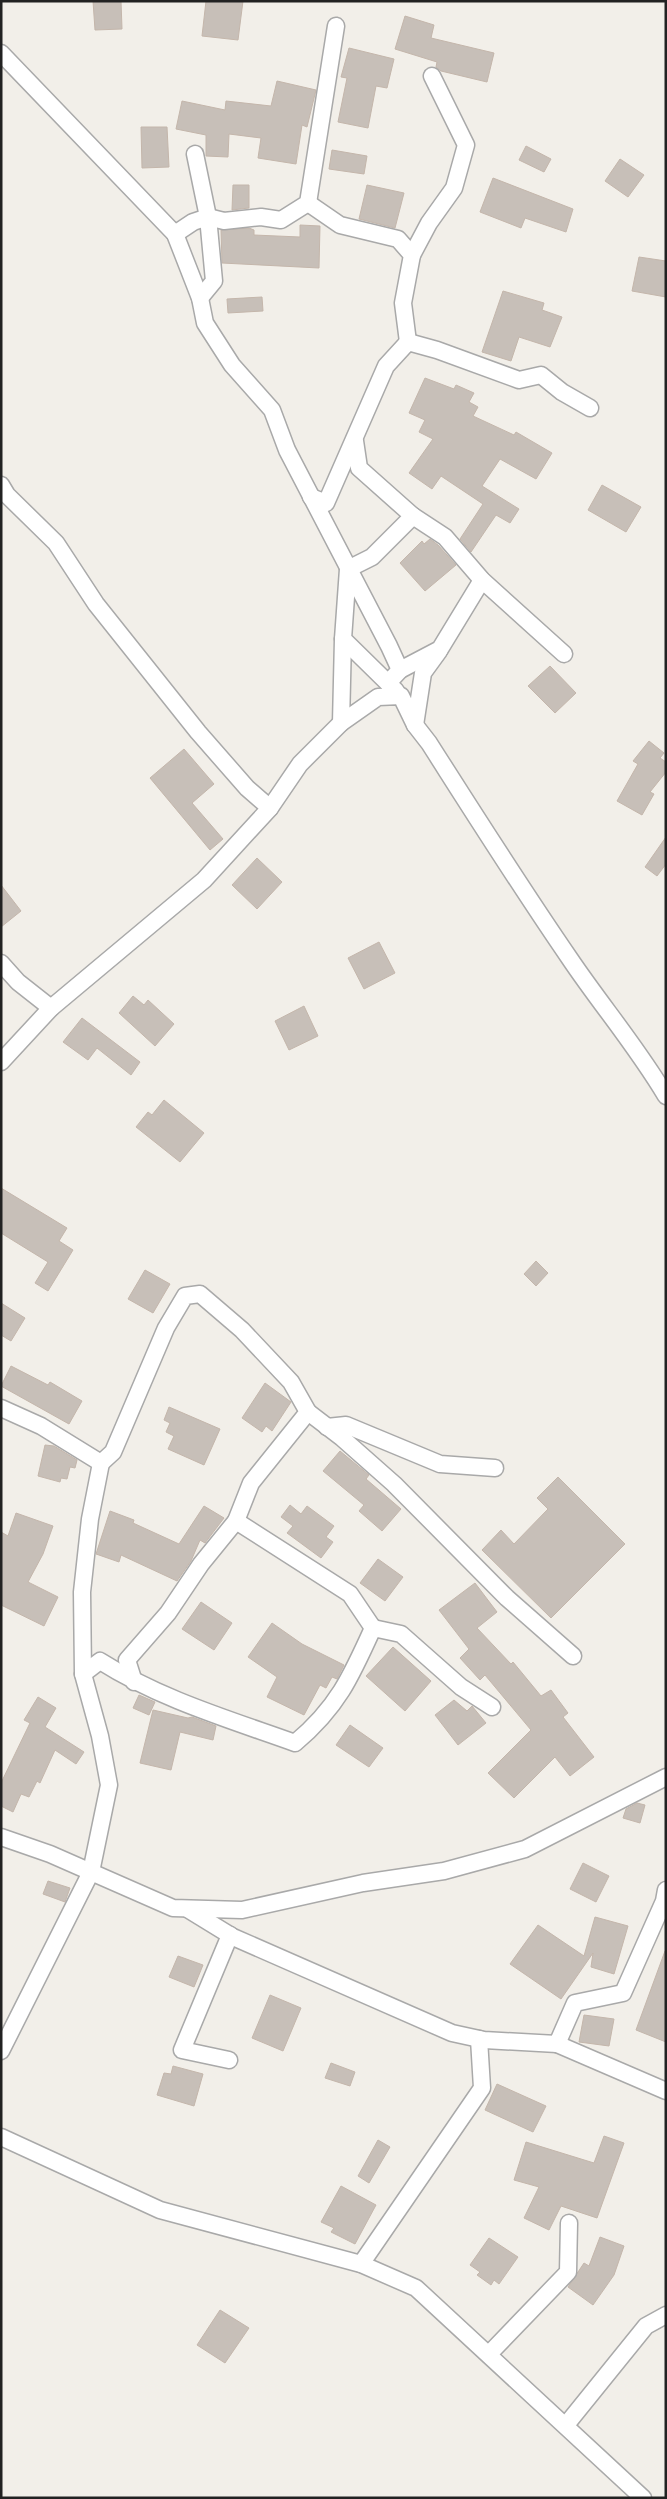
<svg xmlns="http://www.w3.org/2000/svg" width="667" height="2499" font-family="'DejaVu Sans',sans-serif">
<style>
.building{fill:#c7bfb8;stroke:#c4b6ab}
.lines{fill:none;stroke-linecap:round;stroke-linejoin:round}
.minor-casing{stroke:#a9a9a9;stroke-width:19}
.minor{stroke:#fff;stroke-width:16}
</style>
<rect width="100%" height="100%" fill="#f2efe9"/>
<g class="building">
<polygon points="93,1 121,1 122,29 95,30"/>
<polygon points="206,1 243,1 238,40 202,36"/>
<polygon points="405,16 434,25 431,38 494,53 487,82 441,71 436,67 437,62 395,49"/>
<polygon points="349,48 394,59 387,88 376,86 368,128 338,122 347,78 341,77"/>
<polygon points="277,81 316,90 307,127 302,125 296,164 258,158 261,138 229,134 228,157 206,156 206,135 176,129 182,101 225,110 226,101 271,106"/>
<polygon points="141,127 167,127 169,167 142,168"/>
<polygon points="526,146 551,159 544,172 519,160"/>
<polygon points="332,150 367,156 364,174 329,169"/>
<polygon points="620,159 644,175 628,197 605,181"/>
<polygon points="493,178 573,209 566,232 525,218 521,228 480,212"/>
<polygon points="233,185 249,185 249,208 232,210"/>
<polygon points="367,185 404,193 395,228 359,219"/>
<polygon points="300,225 320,226 319,268 222,263 221,230 249,228 254,230 254,235 300,237"/>
<polygon points="639,257 666,261 666,297 632,291"/>
<polygon points="503,291 544,303 542,310 562,317 550,347 519,337 511,361 482,352"/>
<polygon points="262,297 263,311 228,313 227,299"/>
<polygon points="425,378 454,389 456,385 474,393 469,402 478,407 473,416 514,435 516,432 552,453 536,479 500,459 482,486 519,509 510,523 496,515 471,552 460,539 483,504 441,476 432,489 409,473 433,439 419,432 425,420 409,413"/>
<polygon points="602,485 641,507 626,532 588,510"/>
<polygon points="430,539 438,545 456,565 425,591 400,563 422,541 424,544"/>
<polygon points="550,666 576,693 555,713 528,686"/>
<polygon points="649,741 664,753 660,758 666,762 666,772 650,792 654,794 642,815 617,801 638,764 633,761"/>
<polygon points="184,749 214,784 192,803 223,839 210,850 150,778"/>
<polygon points="666,837 666,864 657,876 645,867"/>
<polygon points="257,858 282,882 257,909 232,885"/>
<polygon points="1,885 21,911 1,927"/>
<polygon points="379,942 395,973 364,989 348,958"/>
<polygon points="133,996 144,1005 148,1000 174,1024 155,1046 119,1013"/>
<polygon points="304,1006 318,1036 289,1050 275,1021"/>
<polygon points="82,1018 140,1062 131,1075 97,1048 88,1060 63,1042"/>
<polygon points="164,1100 204,1133 180,1162 136,1127 148,1112 152,1115"/>
<polygon points="1,1188 67,1228 59,1241 73,1250 48,1291 35,1283 48,1262 1,1233"/>
<polygon points="536,1261 548,1273 536,1286 524,1274"/>
<polygon points="145,1270 170,1284 153,1313 128,1299"/>
<polygon points="1,1303 25,1318 11,1341 1,1335"/>
<polygon points="11,1366 48,1385 50,1382 82,1401 69,1424 1,1386"/>
<polygon points="265,1383 291,1402 272,1431 266,1426 262,1432 242,1418"/>
<polygon points="169,1407 220,1429 204,1465 168,1449 174,1436 166,1432 170,1423 164,1420"/>
<polygon points="45,1445 54,1446 77,1460 75,1468 70,1467 67,1479 61,1478 60,1482 38,1476"/>
<polygon points="340,1451 369,1475 366,1479 401,1509 382,1531 359,1511 364,1505 323,1471"/>
<polygon points="558,1477 625,1544 551,1618 482,1550 501,1530 514,1544 548,1509 537,1498"/>
<polygon points="290,1505 301,1514 307,1506 334,1526 326,1537 333,1542 321,1558 287,1533 293,1526 281,1517"/>
<polygon points="204,1506 224,1518 205,1543 200,1540 191,1561 177,1581 121,1555 119,1562 96,1554 110,1511 134,1520 133,1523 179,1544"/>
<polygon points="16,1513 53,1526 43,1554 28,1582 58,1597 44,1626 1,1605 1,1532 8,1536"/>
<polygon points="378,1559 403,1577 385,1601 360,1583"/>
<polygon points="475,1583 497,1612 477,1628 511,1664 513,1662 541,1696 551,1690 568,1713 563,1717 594,1757 570,1776 555,1757 514,1798 488,1773 531,1730 485,1675 480,1680 460,1658 469,1649 439,1610"/>
<polygon points="201,1602 232,1623 214,1650 182,1629"/>
<polygon points="272,1623 302,1644 344,1665 337,1679 332,1677 326,1688 320,1685 304,1715 267,1697 277,1677 248,1657"/>
<polygon points="393,1647 431,1681 405,1711 366,1676"/>
<polygon points="139,1695 155,1702 149,1715 133,1708"/>
<polygon points="38,1697 56,1708 45,1727 84,1752 76,1764 55,1750 40,1783 37,1781 29,1797 21,1794 13,1812 1,1806 1,1783 30,1723 24,1720"/>
<polygon points="454,1700 467,1711 472,1706 486,1723 458,1745 435,1715"/>
<polygon points="153,1710 188,1718 192,1717 216,1726 213,1740 180,1732 171,1770 140,1763"/>
<polygon points="350,1725 383,1748 369,1767 336,1745"/>
<polygon points="637,1803 645,1805 640,1823 623,1818 626,1809"/>
<polygon points="583,1863 609,1876 596,1902 570,1889"/>
<polygon points="48,1881 70,1888 65,1902 43,1894"/>
<polygon points="595,1917 628,1926 614,1974 591,1967 593,1953 561,1999 510,1964 538,1925 584,1956"/>
<polygon points="665,1951 666,1951 666,2042 636,2030"/>
<polygon points="178,1956 203,1965 194,1987 169,1977"/>
<polygon points="270,1995 301,2008 283,2051 252,2038"/>
<polygon points="584,2015 614,2019 609,2046 579,2042"/>
<polygon points="331,2063 355,2072 350,2086 325,2078"/>
<polygon points="173,2066 203,2074 194,2106 157,2095 164,2073 171,2074"/>
<polygon points="497,2084 546,2106 533,2132 485,2110"/>
<polygon points="604,2136 624,2143 597,2218 561,2206 549,2230 524,2218 539,2187 514,2180 526,2142 594,2163"/>
<polygon points="378,2140 390,2147 369,2183 358,2176"/>
<polygon points="341,2186 376,2205 355,2244 331,2232 334,2228 321,2222"/>
<polygon points="600,2237 624,2246 614,2275 593,2305 568,2287 584,2263 589,2266"/>
<polygon points="489,2238 518,2257 499,2284 494,2280 491,2285 477,2275 480,2272 470,2265"/>
<polygon points="220,2310 249,2328 225,2363 197,2345"/>
</g>
<g class="lines">
<defs>
<g id="minor">
<polyline points="1,53 175,234 200,298 205,323 232,365 272,410 287,450 389,646 400,670 388,683"/>
<polyline points="195,154 208,217 214,281 200,298"/>
<polyline points="308,203 340,225 398,239 412,255 403,303 408,342"/>
<polyline points="175,234 193,222 208,217 224,221 261,217 281,220 308,203 336,26"/>
<polyline points="412,255 429,223 454,188 466,145 432,76"/>
<polyline points="355,441 359,468 413,516"/>
<polyline points="1,485 7,495 56,543 96,604 198,732 247,788 270,808"/>
<polyline points="311,497 326,503 386,366 408,342 437,350 519,380 541,375 562,392 590,408"/>
<polyline points="400,670 440,649 482,580"/>
<polyline points="396,691 343,639 348,569 372,557 413,516 445,537 482,580 564,654"/>
<polyline points="341,723 343,639"/>
<polyline points="415,725 423,673 439,651"/>
<polyline points="1,963 18,982 51,1008"/>
<path d="M1 1062 51 1008 204 880 270 808 300 764 341 723 378 697 401 696 415 725 429 743C475 815 521 888 570 959 601 1005 637 1047 666 1096"/>
<polyline points="1,1408 41,1426 101,1463 90,1519 82,1592 83,1674 100,1736 109,1785 91,1872 1,2051"/>
<polyline points="308,1412 342,1438 394,1484 507,1598 573,1656"/>
<polyline points="327,1427 346,1425 440,1464 495,1468"/>
<polyline points="101,1463 113,1452 166,1328 185,1296 200,1294 242,1330 291,1382 308,1412 251,1483 236,1521"/>
<path d="M83 1674 100 1661C160 1699 228 1719 295 1743 337 1708 351 1677 373 1628L401 1634 461 1687 492 1707"/>
<polyline points="134,1682 127,1660 168,1613 201,1564 236,1521 350,1594 373,1628"/>
<polyline points="1,1837 50,1854 173,1908 242,1910 363,1883 444,1871 525,1849 666,1777"/>
<polyline points="189,1910 233,1937 452,2033 484,2040 557,2044 575,2003 623,1993 664,1901 666,1890"/>
<polyline points="557,2044 666,2091"/>
<polyline points="229,2060 182,2050 230,1935"/>
<polyline points="1,2137 160,2210 361,2264 416,2288 643,2498"/>
<polyline points="361,2264 482,2088 479,2039"/>
<polyline points="489,2354 568,2272 569,2223"/>
<polyline points="566,2425 646,2326 666,2315"/>
</g>
</defs>
<use href="#minor" class="minor-casing"/>
<use href="#minor" class="minor"/>
</g>
<rect width="667" height="2499" fill="none" stroke="#222222" stroke-width="5"/>
</svg>
